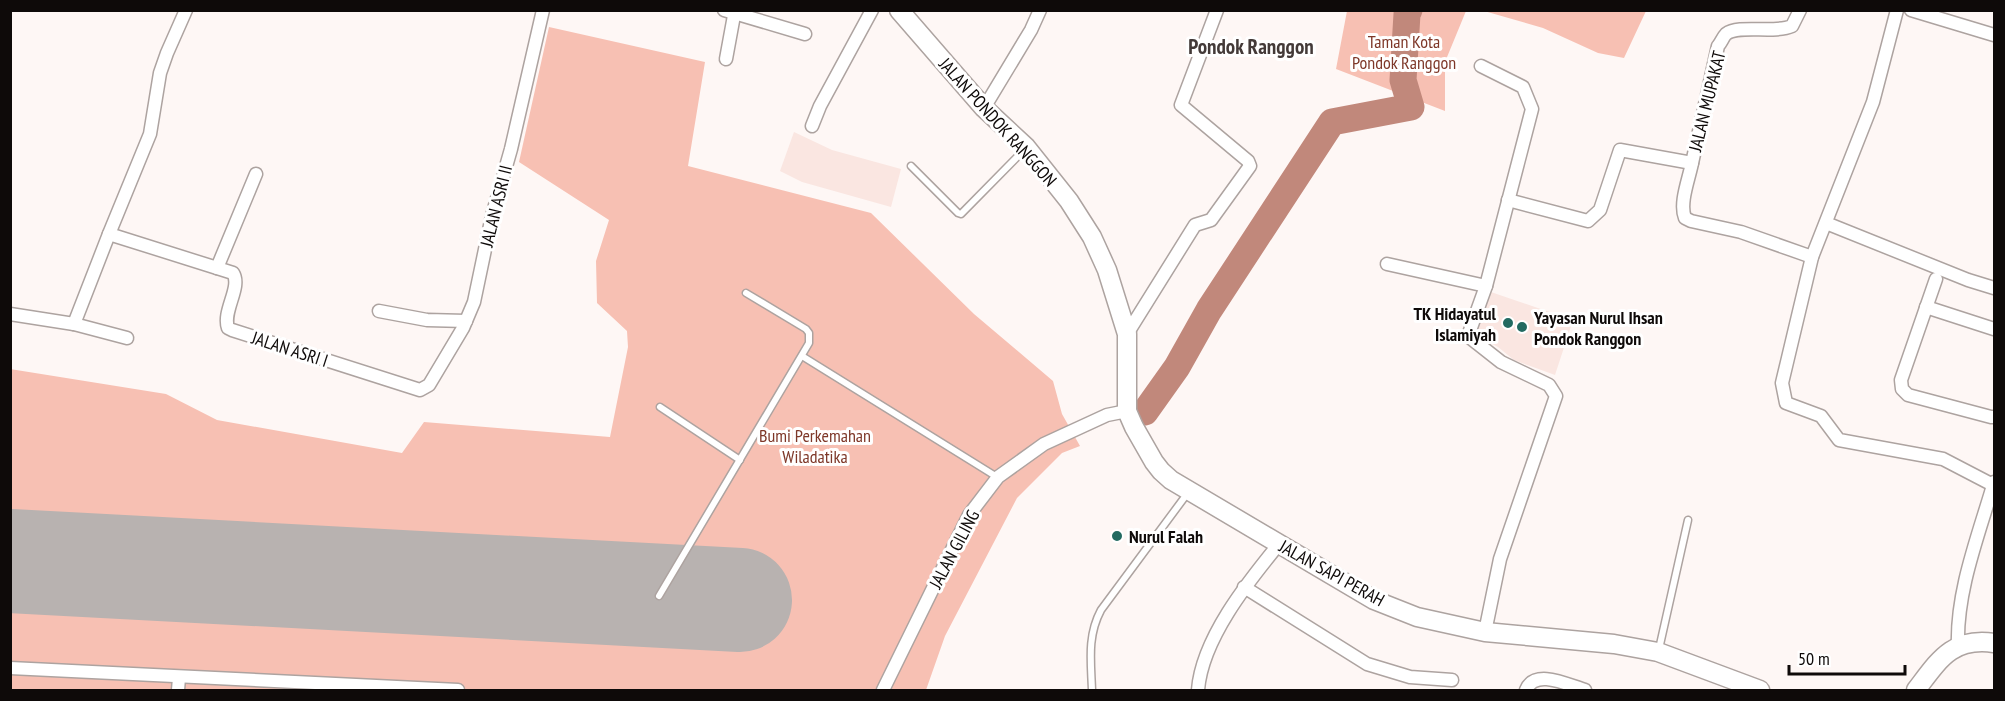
<svg xmlns="http://www.w3.org/2000/svg" width="2005" height="701" font-family="'PT Sans Narrow',sans-serif">
<style>
.built{fill:#fae6e1}
.green{fill:#f7c0b3}
.lines{fill:none;stroke-linecap:round;stroke-linejoin:round}
.river{stroke:#c1887b;stroke-width:27}
.runway{stroke:#b8b2b0;stroke-width:104}
.lane-casing{stroke:#ada3a0;stroke-width:9}
.street-casing{stroke:#ada3a0;stroke-width:15}
.secondary-casing{stroke:#ada3a0;stroke-width:21}
.lane{stroke:#fff;stroke-width:6}
.street{stroke:#fff;stroke-width:12}
.secondary{stroke:#fff;stroke-width:18}
.poi-dot{fill:#226a61;stroke:#fff;stroke-width:2}
.labels{text-anchor:middle;dominant-baseline:central;stroke-width:6;stroke-linejoin:round;paint-order:stroke}
.park-label{font-size:18px;fill:#7e3728;stroke:#fff}
.street-label{font-size:18px;fill:#0e0a09;stroke:#fff}
.poi-label{font-size:18px;font-weight:bold;fill:#0e0a09;stroke:#fff;text-anchor:start}
.quarter-label{font-size:21px;font-weight:bold;fill:#433a38;stroke:#fff}
</style>
<rect width="100%" height="100%" fill="#fef7f5"/>
<g class="built">
<polygon points="794,132 832,150 901,169 891,207 802,182 780,171"/>
<polygon points="1488,291 1573,320 1555,375 1514,360 1498,347 1471,333"/>
</g>
<g class="green">
<polygon points="1347,11 1466,11 1445,62 1445,111 1336,69"/>
<polygon points="1484,11 1646,11 1624,58 1598,53 1543,28"/>
<polygon points="549,27 705,62 688,166 871,213 974,314 1053,381 1062,414 1080,446 1062,453 1017,498 945,636 926,690 11,690 10,369 166,394 217,420 402,453 424,422 610,437 628,347 627,331 597,303 596,261 609,220 519,162"/>
</g>
<g class="lines">
<polyline class="river" points="1145,412 1177,367 1209,310 1332,122 1411,107 1403,80 1407,14 1409,10"/>
<polyline class="runway" points="10,561 740,600"/>
<defs>
<g id="lane">
<polyline points="911,166 958,213 961,214 1025,149"/>
<polyline points="802,356 997,477"/>
<polyline points="660,407 740,460"/>
<polyline points="659,596 809,343 809,333 806,329 746,293"/>
<polyline points="1659,649 1688,520"/>
<path d="M1092 690C1091 662 1087 636 1101 610L1187 494"/>
</g>
<g id="street">
<polyline points="724,10 805,34"/>
<polyline points="1897,10 1873,102 1812,257 1782,383 1786,403 1821,416 1839,440 1943,459 1993,485"/>
<polyline points="1911,10 1994,35"/>
<polyline points="726,59 735,10"/>
<polyline points="1481,66 1523,87 1532,109 1486,286 1468,336 1501,362 1549,385 1556,396 1500,559 1485,632"/>
<polyline points="984,108 1031,30 1040,10"/>
<polyline points="812,126 820,106 872,10"/>
<path d="M1692 163C1689 179 1679 203 1685 218L1691 221 1741 232 1812 257"/>
<path d="M1508 200 1588 221 1600 210 1620 150 1692 163 1718 46C1721 43 1723 37 1726 34 1739 24 1774 34 1792 26L1800 10"/>
<polyline points="1826,223 1968,280 1994,288"/>
<path d="M109 234 233 273C242 287 222 311 228 328L232 330 420 390 429 385 463 328 474 302 492 216 511 149 543 10"/>
<polyline points="1387,264 1486,286"/>
<polyline points="217,268 256,174"/>
<polyline points="1936,279 1901,380 1902,389 1908,395 1991,417 1994,417"/>
<polyline points="1926,307 1994,329"/>
<polyline points="379,311 427,320 466,321"/>
<polyline points="10,314 74,324 127,338"/>
<polyline points="74,324 109,234 150,134 160,73 167,53 186,10"/>
<polyline points="1127,334 1195,225 1211,220 1250,166 1248,161 1181,105 1217,10"/>
<polyline points="1244,587 1367,664 1410,677 1452,680"/>
<path d="M1958 646C1956 591 1979 534 1994 482"/>
<polyline points="10,668 458,690"/>
<polyline points="178,690 179,678"/>
<polyline points="883,690 969,515 998,477 1044,444 1107,415 1127,411"/>
<path d="M1198 690C1202 639 1247 583 1279 544"/>
<path d="M1526 690C1535 668 1568 685 1585 690"/>
</g>
<g id="secondary">
<polyline points="899,10 984,108 1026,147 1069,201 1092,237 1107,270 1127,334 1127,411 1134,427 1154,462 1161,471 1171,480 1374,600 1417,617 1485,632 1614,644 1658,652 1760,690"/>
<path d="M1916 690C1939 660 1952 637 1994 643"/>
</g>
</defs>
<use href="#lane" class="lane-casing"/>
<use href="#street" class="street-casing"/>
<use href="#secondary" class="secondary-casing"/>
<use href="#lane" class="lane"/>
<use href="#street" class="street"/>
<use href="#secondary" class="secondary"/>
</g>
<g class="poi-dot">
<circle cx="1508" cy="323" r="6"/>
<circle cx="1522" cy="327" r="6"/>
<circle cx="1117" cy="536" r="6"/>
</g>
<g class="labels">
<g class="park-label">
<text x="1404" y="41">Taman Kota<tspan x="1404" dy="21">Pondok Ranggon</tspan></text>
<text x="815" y="435">Bumi Perkemahan<tspan x="815" dy="21">Wiladatika</tspan></text>
</g>
<g class="street-label">
<text transform="translate(1707 101) rotate(-76)">JALAN MUPAKAT</text>
<text transform="translate(998 122) rotate(48)">JALAN PONDOK RANGGON</text>
<text transform="translate(496 206) rotate(-76)">JALAN ASRI II</text>
<text transform="translate(290 349) rotate(18)">JALAN ASRI I</text>
<text transform="translate(954 549) rotate(-62)">JALAN GILING</text>
<text transform="translate(1332 573) rotate(29)">JALAN SAPI PERAH</text>
</g>
<g class="poi-label">
<text x="1496" y="313" text-anchor="end">TK Hidayatul<tspan x="1496" dy="21">Islamiyah</tspan></text>
<text x="1534" y="317">Yayasan Nurul Ihsan<tspan x="1534" dy="21">Pondok Ranggon</tspan></text>
<text x="1129" y="536">Nurul Falah</text>
</g>
<g class="quarter-label">
<text x="1251" y="46">Pondok Ranggon</text>
</g>
</g>
<rect width="2005" height="701" fill="none" stroke="#0e0a09" stroke-width="24"/>
<path d="M1789 665v9h116v-9" fill="none" stroke="#0e0a09" stroke-width="3"/>
<text x="1798" y="665" font-size="18" fill="#0e0a09" stroke="#ffffff" stroke-width="4.5" paint-order="stroke">50 m</text>
</svg>
